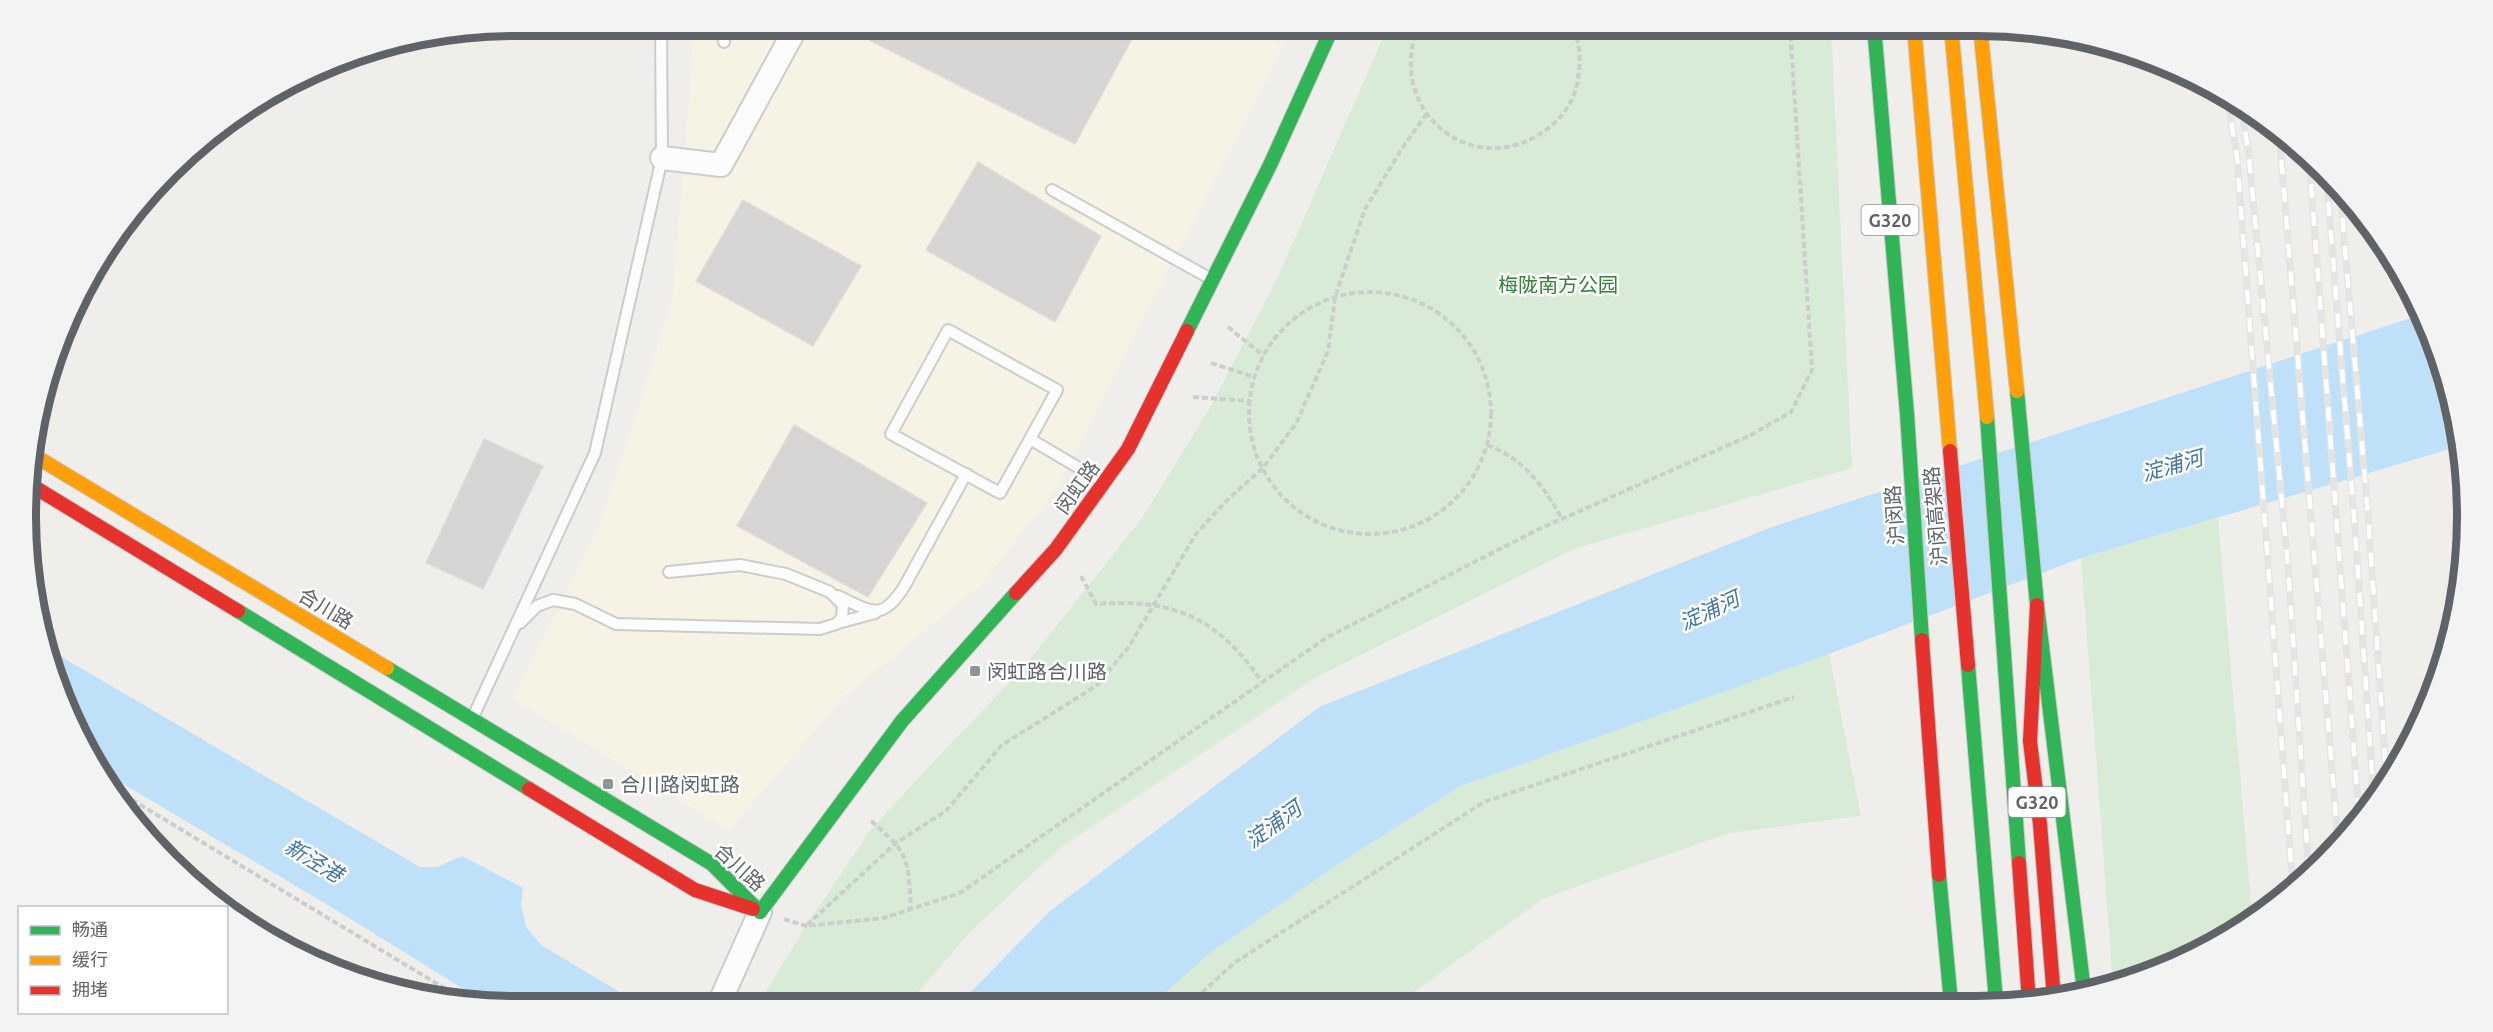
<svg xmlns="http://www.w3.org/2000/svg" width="2493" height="1032" font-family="Ubuntu,'Noto Sans SC',sans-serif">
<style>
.commercial{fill:#f7f3e4}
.green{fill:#d8ebd6}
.water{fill:#bfe0f9}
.building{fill:#d6d5d3;stroke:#deddd9;stroke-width:1.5}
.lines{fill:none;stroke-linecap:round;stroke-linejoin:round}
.lane-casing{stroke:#cbcccc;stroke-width:14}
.street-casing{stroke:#cbcccc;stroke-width:26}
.fast-casing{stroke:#cacacb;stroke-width:16}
.slow-casing{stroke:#cacacb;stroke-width:16}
.jam-casing{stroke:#cacacb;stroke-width:16}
.path{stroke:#cacfcc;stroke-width:4;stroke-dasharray:6 3;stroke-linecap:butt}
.lane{stroke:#fdfcfc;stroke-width:10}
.street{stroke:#fdfcfc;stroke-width:22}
.fast{stroke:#30b455;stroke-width:14}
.slow{stroke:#ff9f0a;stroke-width:14}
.jam{stroke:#e5322d;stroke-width:14}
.rail-casing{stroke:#e4e4e4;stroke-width:7}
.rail{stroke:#fff;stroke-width:4.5;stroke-dasharray:14;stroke-linecap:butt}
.poi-dot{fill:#919496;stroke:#fff;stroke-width:2}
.labels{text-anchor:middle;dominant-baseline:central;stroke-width:5;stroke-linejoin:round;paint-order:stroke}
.shield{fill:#fff;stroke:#8f9295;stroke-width:1.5}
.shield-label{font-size:18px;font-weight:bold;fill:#5f6368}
.park-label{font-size:20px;fill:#348238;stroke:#fff}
.street-label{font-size:20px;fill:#5f6368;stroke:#fff}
.poi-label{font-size:20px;fill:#5f6368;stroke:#fff;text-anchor:start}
.water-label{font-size:21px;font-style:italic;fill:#4174aa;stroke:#fff}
.rim{fill:none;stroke:#5f6368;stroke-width:8}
</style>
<rect width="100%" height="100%" fill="#efeeea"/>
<polygon class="commercial" points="694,26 1245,26 1284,45 1056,489 980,586 844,696 729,830 513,699 597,532 672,303 692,64"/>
<g class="green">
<polygon points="1388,26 1831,26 1852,468 1573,549 1318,676 1060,848 972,930 907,1005 757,1006 806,926 870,831 934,761 1020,672 1142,518 1210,408 1279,275"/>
<polygon points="2218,518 2252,915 2165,969 2113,983 2081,558"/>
<polygon points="1829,654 1861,816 1729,833 1544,898 1397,1004 1152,1005 1210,953 1340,863 1461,786"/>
</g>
<g class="water">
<polygon points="2423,314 2451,389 2460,446 2081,558 1829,654 1461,786 1340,863 1210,953 1152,1005 958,1005 1050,911 1319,707 1772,527"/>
<polygon points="50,650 420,867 437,867 462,856 523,888 521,904 526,927 541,945 643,1006 516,1006 483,1001 323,902 96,768 91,762"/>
</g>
<g class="building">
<polygon points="877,26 1139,26 1075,144 869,40"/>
<polygon points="978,162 1101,236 1055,322 926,250"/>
<polygon points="743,200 861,266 813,346 696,281"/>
<polygon points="794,425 927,503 868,597 737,526"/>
<polygon points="484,439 543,466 483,589 426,563"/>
</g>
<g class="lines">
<defs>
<g id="lane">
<polyline points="722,26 724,42"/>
<polyline points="1052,190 1211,279"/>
<polygon points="948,330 1057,390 1000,493 891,434"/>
<polyline points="1030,439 1101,481"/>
<path d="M838 596C872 612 881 622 904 587L966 474"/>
<polyline points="520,623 537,606 553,600 575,604 616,624 820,629 836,624 842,618 843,605 830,592 786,574 740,565 669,572"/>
<polyline points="838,623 875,613"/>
<polyline points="473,717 595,453 662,158 661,26"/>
</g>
<g id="street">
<polyline points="662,158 721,165 797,26"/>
<polyline points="718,1006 760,912"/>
</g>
<g id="fast">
<polyline points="1874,26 1907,414 1922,640"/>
<polyline points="1187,331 1270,165 1333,26"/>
<polyline points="2017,391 2037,605 2084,991"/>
<polyline points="1987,417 2019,863"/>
<polyline points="238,611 529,789"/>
<polyline points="1968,665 1996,1002"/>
<polyline points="387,668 712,864 760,912"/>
<polyline points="1939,875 1951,1003"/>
<polyline points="760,912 902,721 1016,593"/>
</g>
<g id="slow">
<polyline points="1914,26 1950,451"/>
<polyline points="1951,26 1987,417"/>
<polyline points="1980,26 2017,391"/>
<polyline points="30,453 387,668"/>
</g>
<g id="jam">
<polyline points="1950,451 1968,665"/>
<polyline points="31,485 238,611"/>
<polyline points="1016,593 1056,549 1128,449 1187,331"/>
<polyline points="2037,605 2030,741 2040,824 2054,999"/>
<polyline points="1922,640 1939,875"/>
<polyline points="529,789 695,890 753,909"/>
<polyline points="2019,863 2029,1002"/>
</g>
</defs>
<use href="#lane" class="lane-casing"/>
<use href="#street" class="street-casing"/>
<use href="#fast" class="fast-casing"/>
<use href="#slow" class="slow-casing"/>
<use href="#jam" class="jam-casing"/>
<g class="path">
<path d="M1418 26C1384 115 1479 186 1551 126 1564 115 1574 100 1577 84 1581 63 1581 44 1572 26"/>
<circle cx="1370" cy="413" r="121"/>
<polyline points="1228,327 1264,356"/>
<polyline points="1211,363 1254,377"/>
<polyline points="1193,397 1250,401"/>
<path d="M1487 445C1524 459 1543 485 1562 519"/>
<path d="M1081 576 1096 604C1174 598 1218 618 1262 682"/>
<polyline points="109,786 459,997"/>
<path d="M871 821C910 854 908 859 911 909"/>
<polyline points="784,919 806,926 884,918 960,893 1326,638 1537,530 1749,436 1791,412 1812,370 1790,26"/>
<polyline points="807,925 896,843 946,811 1002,745 1096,686 1128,648 1196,534 1229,498 1262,469 1296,424 1328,351 1335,297 1365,209 1401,150 1427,113"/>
<polyline points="1189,1005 1234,963 1484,802 1794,697"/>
</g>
<use href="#lane" class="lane"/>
<use href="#street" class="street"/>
<use href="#fast" class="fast"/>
<use href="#slow" class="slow"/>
<use href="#jam" class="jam"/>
<defs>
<g id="rail">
<polyline points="2227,95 2237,158 2293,890"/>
<polyline points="2241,104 2249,157 2288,566 2309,875"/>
<polyline points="2279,132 2338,842"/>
<polyline points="2309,156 2359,817"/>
<polyline points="2326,174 2354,516 2374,800"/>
<polyline points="2340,190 2368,515 2387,784"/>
</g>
</defs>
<use href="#rail" class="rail-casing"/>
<use href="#rail" class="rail"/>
</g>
<g class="poi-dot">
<rect x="969" y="665" width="12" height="12" rx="3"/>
<rect x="602" y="778" width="12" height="12" rx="3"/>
</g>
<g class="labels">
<g class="shield">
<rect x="1861.5" y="205" width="57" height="30" rx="4.5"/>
<rect x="2008.5" y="787" width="57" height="30" rx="4.5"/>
</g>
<g class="shield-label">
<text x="1890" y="220">G320</text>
<text x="2037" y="802">G320</text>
</g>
<g class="park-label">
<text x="1558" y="284">梅陇南方公园</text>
</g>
<g class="street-label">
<text transform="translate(1077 487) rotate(-54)">闵虹路</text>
<text transform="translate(1894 515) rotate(-94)">沪闵路</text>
<text transform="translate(1935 516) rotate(-95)">沪闵高架路</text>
<text transform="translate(326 608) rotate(31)">合川路</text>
<text transform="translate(740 867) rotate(42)">合川路</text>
</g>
<g class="poi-label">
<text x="987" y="671">闵虹路合川路</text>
<text x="620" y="784">合川路闵虹路</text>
</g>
<g class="water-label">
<text transform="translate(2172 465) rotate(-16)">淀浦河</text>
<text transform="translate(1709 610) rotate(-25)">淀浦河</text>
<text transform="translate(1273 824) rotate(-36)">淀浦河</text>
<text transform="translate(314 860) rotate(31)">新泾港</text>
</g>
</g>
<path d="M0 0H2493V1032H0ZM516 36H1977A480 480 0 0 1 2457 516V516A480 480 0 0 1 1977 996H516A480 480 0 0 1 36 516V516A480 480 0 0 1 516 36Z" fill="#f2f3f3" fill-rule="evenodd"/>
<path class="rim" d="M516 36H1977A480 480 0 0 1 2457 516V516A480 480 0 0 1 1977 996H516A480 480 0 0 1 36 516V516A480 480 0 0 1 516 36Z"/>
<rect x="18" y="906" width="210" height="108" fill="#ffffff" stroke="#bfc1c3" stroke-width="1.5"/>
<rect x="30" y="926" width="30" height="9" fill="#30b455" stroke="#bfc1c3" stroke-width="1.5"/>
<text x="72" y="936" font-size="18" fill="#5f6368">畅通</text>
<rect x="30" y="956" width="30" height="9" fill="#ff9f0a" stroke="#bfc1c3" stroke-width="1.5"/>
<text x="72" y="966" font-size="18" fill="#5f6368">缓行</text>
<rect x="30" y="986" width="30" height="9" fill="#e5322d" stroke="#bfc1c3" stroke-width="1.5"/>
<text x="72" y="996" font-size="18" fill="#5f6368">拥堵</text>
</svg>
